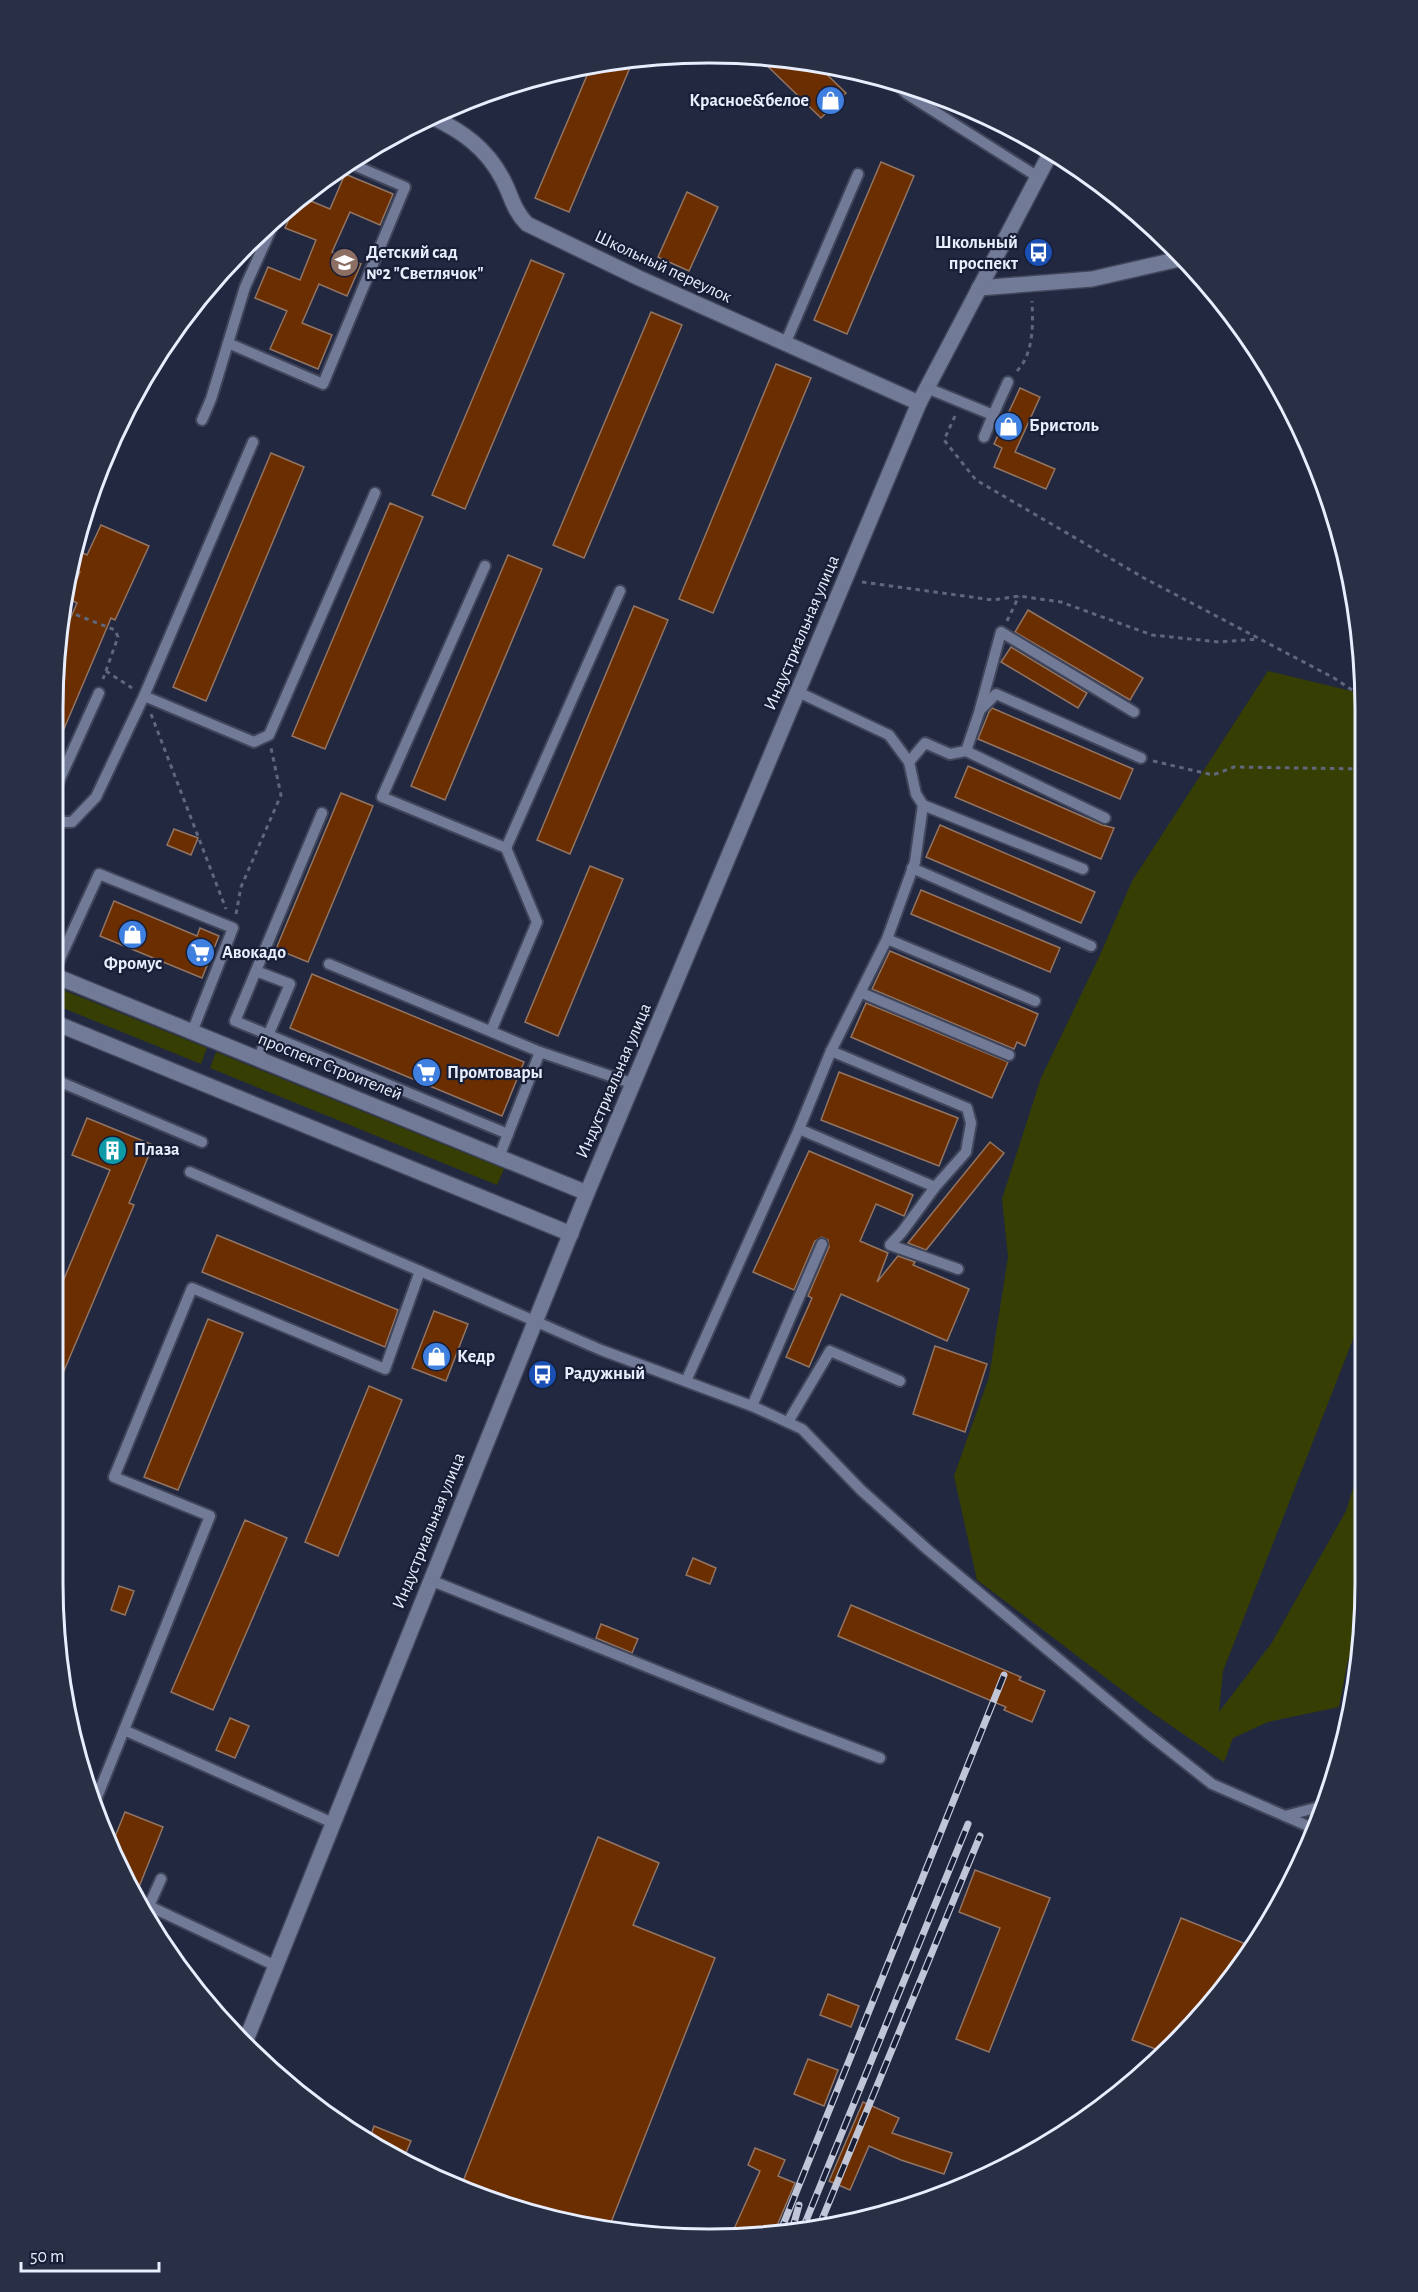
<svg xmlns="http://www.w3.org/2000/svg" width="1418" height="2292" font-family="'Alegreya Sans',sans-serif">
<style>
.green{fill:#373e04}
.building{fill:#6b2e00;stroke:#927463;stroke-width:1.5}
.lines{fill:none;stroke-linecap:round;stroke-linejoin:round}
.service-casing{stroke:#40455a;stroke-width:14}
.minor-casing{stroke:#40455a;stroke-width:18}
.tertiary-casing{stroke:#40455a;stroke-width:18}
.path{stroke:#60667c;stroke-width:3;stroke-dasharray:4.5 4.5;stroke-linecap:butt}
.service{stroke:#717a97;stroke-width:10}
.minor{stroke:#717a97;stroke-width:15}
.tertiary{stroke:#717a97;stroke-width:15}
.rail-casing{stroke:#c0c6d8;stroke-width:7}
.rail{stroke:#181e35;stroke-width:4.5;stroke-dasharray:14;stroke-linecap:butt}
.labels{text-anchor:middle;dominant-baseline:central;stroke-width:4.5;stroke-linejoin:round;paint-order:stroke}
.poi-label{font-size:18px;font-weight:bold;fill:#e8eefe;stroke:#181e35;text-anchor:start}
.street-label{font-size:18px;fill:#e8eefe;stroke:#181e35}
.rim{fill:none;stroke:#e8eefe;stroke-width:3}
</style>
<rect width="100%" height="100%" fill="#212840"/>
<g class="green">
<polygon points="1268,671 1364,694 1361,1319 1223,1671 1219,1712 1271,1644 1346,1511 1361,1463 1360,1645 1348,1660 1339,1707 1268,1722 1233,1738 1224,1762 1151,1712 977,1580 954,1476 989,1377 1008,1257 1002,1199 1041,1078 1100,955 1132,881"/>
<polygon points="58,988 207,1048 201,1064 58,1006"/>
<polygon points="216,1052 504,1169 497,1185 210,1068"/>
</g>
<g class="building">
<polygon points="756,55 817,65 846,93 821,118"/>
<polygon points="623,58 634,58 569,212 535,198 591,66"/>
<polygon points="881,162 914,176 847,334 814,320"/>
<polygon points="345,174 393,194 380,225 350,212 332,252 361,264 347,296 319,284 302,323 332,335 318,369 270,349 287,311 255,298 268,267 300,280 316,240 285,228 297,201 301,197 330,209"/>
<polygon points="687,192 718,207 689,271 658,257"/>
<polygon points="531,260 564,274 465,509 432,495"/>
<polygon points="651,312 682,325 584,558 553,545"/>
<polygon points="776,364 811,378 713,613 679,599"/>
<polygon points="1020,388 1040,397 1015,452 1055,469 1046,489 994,467 1002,448 994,444"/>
<polygon points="271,453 304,467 206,701 173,687"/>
<polygon points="390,503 423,517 325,749 292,736"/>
<polygon points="101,525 149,546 115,620 111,618 58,743 58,648 77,603 68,598 80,572 74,569 81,552 87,555"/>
<polygon points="508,555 542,569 445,800 411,786"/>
<polygon points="634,606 668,620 570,854 537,840"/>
<polygon points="1028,610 1143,678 1130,700 1015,632"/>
<polygon points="1011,647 1087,693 1078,708 1001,662"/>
<polygon points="992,708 1133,769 1120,799 978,739 989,712"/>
<polygon points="968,766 1102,825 1114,828 1101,859 955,797"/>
<polygon points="341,793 373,806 308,962 276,949"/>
<polygon points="940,825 1095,892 1081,923 926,857"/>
<polygon points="174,829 198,838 191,855 167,845"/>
<polygon points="590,866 623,879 558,1036 525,1022"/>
<polygon points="921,890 1060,948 1050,972 911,914"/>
<polygon points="114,901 197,936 200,928 219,936 202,978 100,936"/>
<polygon points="890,951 1038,1014 1025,1046 1017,1042 1014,1049 872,989"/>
<polygon points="312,974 524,1062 502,1116 290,1028"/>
<polygon points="866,1003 1008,1062 992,1098 851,1037"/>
<polygon points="839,1072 958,1118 939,1166 821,1120"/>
<polygon points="87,1118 153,1145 129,1203 134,1205 58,1385 58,1293 110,1170 72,1155"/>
<polygon points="990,1142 1004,1153 926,1250 908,1243"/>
<polygon points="809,1151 913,1195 904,1216 876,1204 860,1241 888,1253 877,1282 898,1256 915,1262 913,1265 969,1289 947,1341 841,1294 809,1367 786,1357 812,1298 808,1296 829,1247 828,1240 822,1237 815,1241 794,1290 753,1272"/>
<polygon points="217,1235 398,1310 385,1347 202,1272"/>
<polygon points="434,1311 468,1324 446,1381 412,1368"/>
<polygon points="208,1319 243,1333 178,1490 144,1477"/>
<polygon points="935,1346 987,1364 965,1432 913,1414"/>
<polygon points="369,1386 402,1400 338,1556 305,1542"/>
<polygon points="245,1520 287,1538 213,1710 171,1692"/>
<polygon points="693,1558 716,1568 710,1584 686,1575"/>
<polygon points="119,1586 134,1591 125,1615 111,1610"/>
<polygon points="851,1605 1021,1677 1019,1680 1045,1691 1032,1722 1004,1710 1006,1707 838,1636"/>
<polygon points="601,1624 638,1639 632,1653 596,1638"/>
<polygon points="230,1718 249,1726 235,1758 216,1750"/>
<polygon points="125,1812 163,1827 135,1897 120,1874 110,1849"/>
<polygon points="598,1837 659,1863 633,1925 715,1958 608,2230 581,2227 498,2205 460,2189"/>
<polygon points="975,1870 1050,1898 989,2052 956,2039 1000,1928 959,1912"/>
<polygon points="1181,1918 1251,1946 1230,1982 1166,2053 1132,2040"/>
<polygon points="828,1994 859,2006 851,2027 820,2015"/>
<polygon points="808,2059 838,2070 824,2106 794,2094"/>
<polygon points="863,2102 899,2118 892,2133 952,2153 944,2174 901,2160 869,2146 850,2190 829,2181"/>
<polygon points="374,2126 411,2141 402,2162 369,2141"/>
<polygon points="755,2148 785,2160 778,2176 795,2183 773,2235 752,2237 734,2229 760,2171 748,2165"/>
</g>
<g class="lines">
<defs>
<g id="service">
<polyline points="892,80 907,94 1038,177"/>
<polyline points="228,343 323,384 405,187 349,163"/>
<polyline points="785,344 858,174"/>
<polyline points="927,388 993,415 1008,382"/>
<polyline points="202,420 211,399 245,287 278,214"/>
<polyline points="984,437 993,415"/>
<polyline points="485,566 382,797 506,848 537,922 491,1031"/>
<polyline points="144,696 254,742 269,735 375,493"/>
<polyline points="980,709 1001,632 1134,712"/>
<polyline points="966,751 1105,818"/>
<polyline points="909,762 925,743 950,754 966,751 980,710 996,694 1141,758"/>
<polyline points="58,783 99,693"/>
<polyline points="923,805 1083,869"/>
<polyline points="322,813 235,1021 508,1134"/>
<polyline points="58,818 62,822 72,822 96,797 144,696 253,442"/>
<polyline points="506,848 620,591"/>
<polyline points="912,868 1091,946"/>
<polyline points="887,939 1035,1001"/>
<polyline points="58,963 99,874 233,928 192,1032"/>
<polyline points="329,964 540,1052 499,1157"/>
<polyline points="256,971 290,984 258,1059"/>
<polyline points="862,993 1009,1055"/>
<polyline points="831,1051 967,1108 971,1123 966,1152 935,1187 902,1232 890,1245 958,1269"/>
<polyline points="540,1052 634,1084"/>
<polyline points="58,1081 202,1142"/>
<polyline points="799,1129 935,1187"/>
<polyline points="190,1172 420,1271"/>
<polyline points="686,1381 799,1129 831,1051 887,939 915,862 923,805 916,794 909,762 889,735 798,692"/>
<polyline points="752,1406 822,1244"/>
<polyline points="788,1422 830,1351 900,1381"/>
<polyline points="430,1580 790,1724 880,1758"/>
<polyline points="124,1730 333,1823"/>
<polyline points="93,1807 210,1516 114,1477 192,1288 385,1369 420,1271 601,1350 752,1406 802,1429 861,1490 928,1550 1146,1732 1212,1784 1317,1830"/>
<polyline points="1285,1816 1323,1806"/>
<polyline points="161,1879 149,1906 276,1966"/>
</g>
<g id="minor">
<path d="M432 117C462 131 486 148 502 178 511 194 513 210 527 224L639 278 919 403"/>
<polyline points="979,288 1092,279 1184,258"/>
</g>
<g id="tertiary">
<polyline points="58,977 587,1193"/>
<polyline points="58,1024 571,1234"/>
<polyline points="246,2040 587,1193 919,403 1051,152"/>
</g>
</defs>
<use href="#service" class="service-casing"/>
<use href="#minor" class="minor-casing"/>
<use href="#tertiary" class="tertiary-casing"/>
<g class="path">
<path d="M1017 371C1034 353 1033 324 1032 301"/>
<polyline points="955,416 944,440 976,480 1144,578 1334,678 1364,698"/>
<polyline points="862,582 993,600 1019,596 1061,602 1152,635 1219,642 1258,639"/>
<polyline points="63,605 64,610 115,630 118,637 103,679"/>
<polyline points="1007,621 1019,596"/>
<polyline points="106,671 132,688"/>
<polyline points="151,714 226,909"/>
<polyline points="1153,761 1213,775 1234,767 1364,769"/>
<polyline points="236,914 241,887 281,795 271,748"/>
</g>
<use href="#service" class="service"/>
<use href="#minor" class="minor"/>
<use href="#tertiary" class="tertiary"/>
<defs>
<g id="rail">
<polyline points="818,2229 980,1836"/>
<polyline points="801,2233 968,1824"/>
<polyline points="791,2234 799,2205"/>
<polyline points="779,2235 1004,1675"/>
</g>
</defs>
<use href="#rail" class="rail-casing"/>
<use href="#rail" class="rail"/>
</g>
<defs>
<symbol id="shop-disc" viewBox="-11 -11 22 22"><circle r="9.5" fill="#3f7fe0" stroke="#181e35"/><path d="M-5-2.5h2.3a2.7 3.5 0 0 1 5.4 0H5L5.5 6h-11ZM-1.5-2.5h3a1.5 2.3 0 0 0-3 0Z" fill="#fff"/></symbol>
<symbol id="bus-disc" viewBox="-11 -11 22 22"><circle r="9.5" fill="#1a4fb4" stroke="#181e35"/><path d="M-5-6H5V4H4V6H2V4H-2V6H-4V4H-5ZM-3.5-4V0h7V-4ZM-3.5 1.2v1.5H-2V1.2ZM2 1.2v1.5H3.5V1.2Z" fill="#fff"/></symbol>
<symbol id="school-disc" viewBox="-11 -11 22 22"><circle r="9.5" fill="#8d6e63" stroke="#181e35"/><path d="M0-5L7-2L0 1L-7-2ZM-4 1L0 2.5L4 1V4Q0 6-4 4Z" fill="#fff"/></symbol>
<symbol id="supermarket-disc" viewBox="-11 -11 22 22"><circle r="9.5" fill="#3f7fe0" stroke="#181e35"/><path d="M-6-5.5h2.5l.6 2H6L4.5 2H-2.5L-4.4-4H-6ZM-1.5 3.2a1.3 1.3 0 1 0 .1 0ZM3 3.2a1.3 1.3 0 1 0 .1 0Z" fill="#fff"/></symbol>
<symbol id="building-disc" viewBox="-11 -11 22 22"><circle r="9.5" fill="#0f9aa8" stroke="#181e35"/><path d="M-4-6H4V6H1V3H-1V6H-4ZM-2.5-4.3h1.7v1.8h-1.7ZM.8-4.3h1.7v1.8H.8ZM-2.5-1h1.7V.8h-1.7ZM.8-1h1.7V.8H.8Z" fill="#fff"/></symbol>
</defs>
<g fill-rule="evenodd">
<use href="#shop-disc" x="814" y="84" width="33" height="33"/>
<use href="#bus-disc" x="1022" y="236" width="33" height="33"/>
<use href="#school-disc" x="328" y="246" width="33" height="33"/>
<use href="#shop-disc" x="992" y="410" width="33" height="33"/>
<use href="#shop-disc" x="116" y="918" width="33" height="33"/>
<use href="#supermarket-disc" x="184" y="936" width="33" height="33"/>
<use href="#supermarket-disc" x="410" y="1056" width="33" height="33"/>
<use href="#building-disc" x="96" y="1134" width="33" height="33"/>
<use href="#shop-disc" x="420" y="1340" width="33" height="33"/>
<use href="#bus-disc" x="526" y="1358" width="33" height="33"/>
</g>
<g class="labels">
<g class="poi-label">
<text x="809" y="101" text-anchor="end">Красное&amp;белое</text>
<text x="1018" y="243" text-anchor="end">Школьный<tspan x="1018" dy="21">проспект</tspan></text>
<text x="366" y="253">Детский сад<tspan x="366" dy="21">№2 "Светлячок"</tspan></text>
<text x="1029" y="426">Бристоль</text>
<text x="222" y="953">Авокадо</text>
<text x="133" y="964" text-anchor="middle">Фромус</text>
<text x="447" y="1073">Промтовары</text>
<text x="134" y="1150">Плаза</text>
<text x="457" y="1357">Кедр</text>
<text x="564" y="1374">Радужный</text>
</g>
<g class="street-label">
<text transform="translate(663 267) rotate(25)">Школьный переулок</text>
<text transform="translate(802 633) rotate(-67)">Индустриальная улица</text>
<text transform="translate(330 1067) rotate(22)">проспект Строителей</text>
<text transform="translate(614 1081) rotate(-67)">Индустриальная улица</text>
<text transform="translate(429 1531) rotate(-68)">Индустриальная улица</text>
</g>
</g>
<path d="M0 0H1418V2292H0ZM709 63H709A646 646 0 0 1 1355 709V1583A646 646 0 0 1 709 2229H709A646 646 0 0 1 63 1583V709A646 646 0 0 1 709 63Z" fill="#292f45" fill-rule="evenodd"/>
<path class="rim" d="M709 63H709A646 646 0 0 1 1355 709V1583A646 646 0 0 1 709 2229H709A646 646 0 0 1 63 1583V709A646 646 0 0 1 709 63Z"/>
<path d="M21 2262v9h138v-9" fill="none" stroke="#e8eefe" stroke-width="3"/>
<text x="30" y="2262" font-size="18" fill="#e8eefe" stroke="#181e35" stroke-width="4.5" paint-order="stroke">50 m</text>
</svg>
